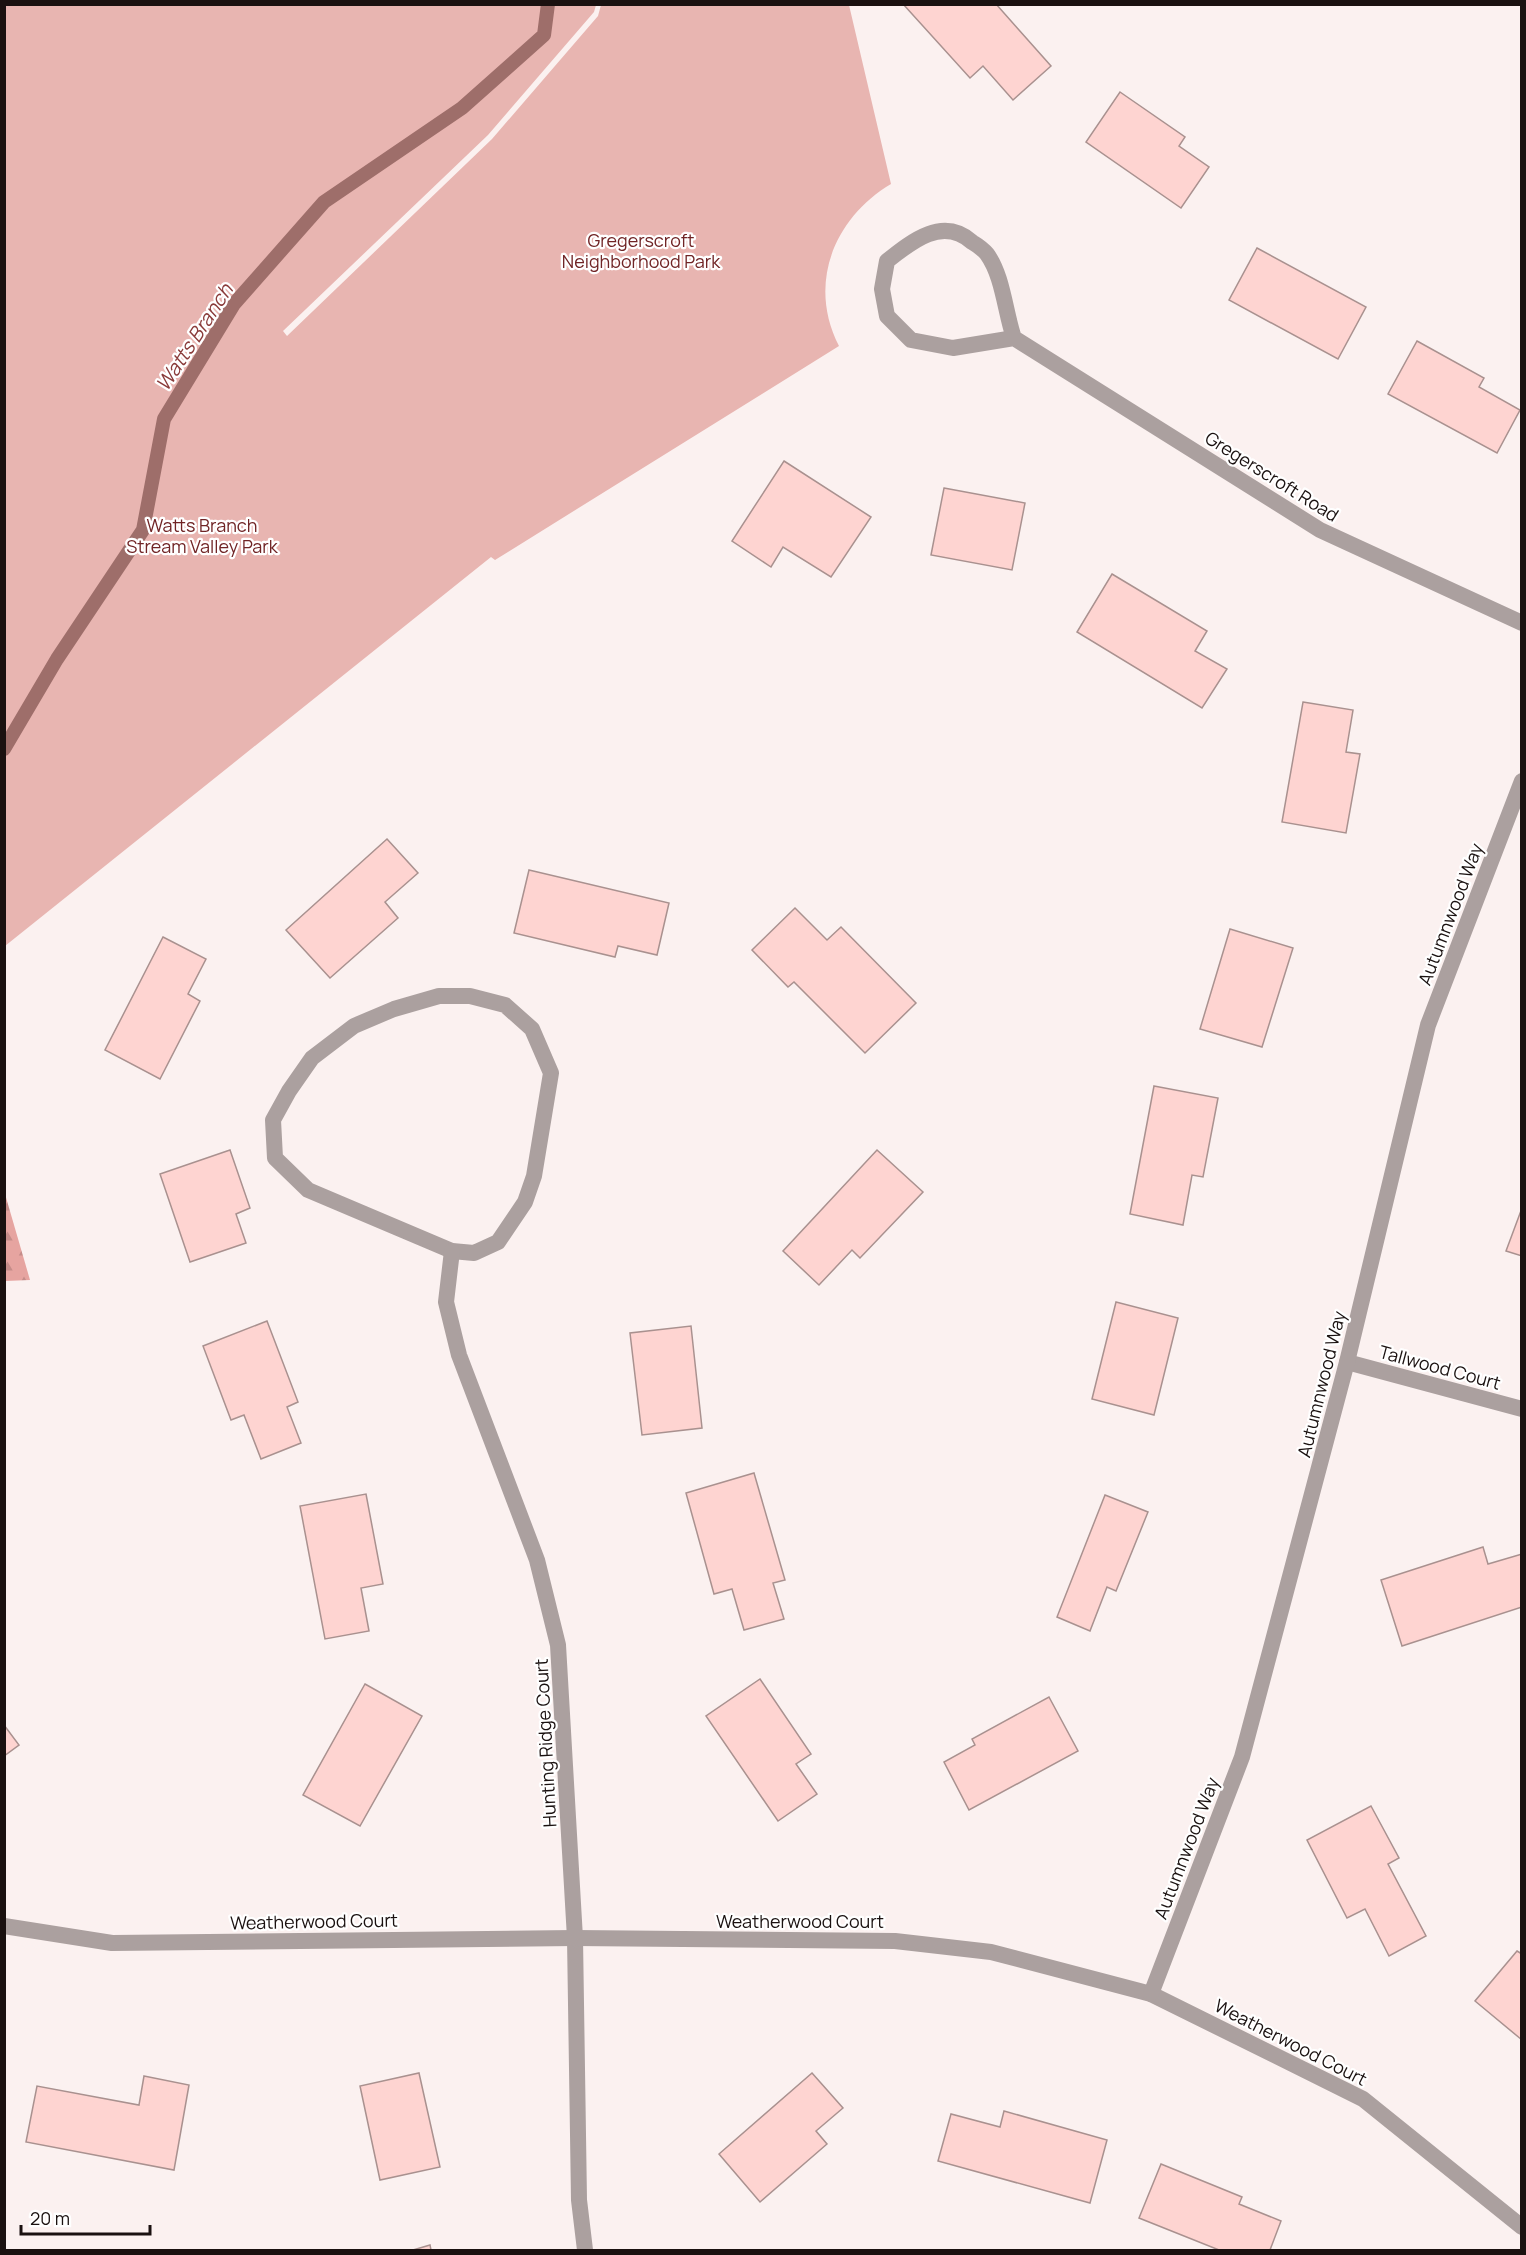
<svg xmlns="http://www.w3.org/2000/svg" width="1526" height="2255" font-family="Manrope,sans-serif">
<style>
.forest{fill:url(#forest-firs)}
.green{fill:#e8b5b1}
.lines{fill:none;stroke-linecap:round;stroke-linejoin:round}
.stream{stroke:#9e6e6a;stroke-width:14}
.building{fill:#fed4d1;stroke:#a9918f;stroke-width:1.5}
.minor{stroke:#aba09f;stroke-width:16}
.labels{text-anchor:middle;dominant-baseline:central;stroke-width:4.5;stroke-linejoin:round;paint-order:stroke}
.park-label{font-size:18px;fill:#702425;stroke:#fff}
.street-label{font-size:18px;fill:#1a1110;stroke:#fff}
.water-label{font-size:20px;font-style:italic;fill:#8a3b3a;stroke:#fff}
</style>
<defs>
<pattern id="forest-firs" width="22" height="20" patternUnits="userSpaceOnUse" patternTransform="scale(1.5)"><rect width="22" height="20" fill="#e6a4a0"/><path d="M5 1l3.5 6h-7zM16 11l3.5 6h-7z" fill="#c58c89"/></pattern>
</defs>
<rect width="100%" height="100%" fill="#fbf1f0"/>
<polygon class="forest" points="5,1194 30,1280 5,1281"/>
<path class="green" d="M5 4 596 5 594 12 488 135 283 331 287 336 492 139 598 16 601 5H849L891 184C834 218 807 284 839 346L495 560 491 557 5 946Z"/>
<g class="lines">
<polyline class="stream" points="4,749 57,659 143,530 164,419 234,304 324,202 462,108 544,35 548,4"/>
</g>
<g class="building">
<polygon points="903,4 996,4 1051,66 1013,100 983,66 970,78"/>
<polygon points="1120,92 1185,137 1179,146 1209,167 1181,208 1086,142"/>
<polygon points="1257,248 1366,307 1338,359 1229,300"/>
<polygon points="1417,341 1484,378 1479,387 1520,410 1497,453 1388,394"/>
<polygon points="784,461 871,517 831,577 783,547 771,567 732,541"/>
<polygon points="944,488 1025,503 1012,570 931,555"/>
<polygon points="1112,574 1207,631 1195,651 1227,669 1202,708 1077,632"/>
<polygon points="1303,702 1353,710 1346,752 1360,754 1346,833 1282,822"/>
<polygon points="387,839 418,873 385,902 398,918 330,978 286,930"/>
<polygon points="529,870 669,903 657,955 618,946 615,957 514,933"/>
<polygon points="795,908 827,940 841,927 916,1003 865,1053 794,982 788,987 752,950"/>
<polygon points="1230,929 1293,948 1262,1047 1200,1029"/>
<polygon points="163,937 206,959 188,994 200,1001 160,1079 105,1050"/>
<polygon points="1154,1086 1218,1098 1203,1177 1192,1175 1183,1225 1130,1214"/>
<polygon points="230,1150 250,1208 236,1214 246,1243 190,1262 160,1174"/>
<polygon points="877,1150 923,1192 860,1258 852,1250 819,1285 783,1251"/>
<polygon points="1522,1208 1522,1256 1506,1251"/>
<polygon points="1116,1302 1178,1318 1154,1415 1092,1399"/>
<polygon points="267,1321 298,1402 287,1407 301,1443 261,1459 244,1415 231,1420 203,1346"/>
<polygon points="691,1326 702,1428 642,1435 630,1333"/>
<polygon points="754,1473 785,1580 773,1583 784,1619 744,1630 732,1589 714,1594 686,1493"/>
<polygon points="366,1494 383,1584 361,1588 369,1631 325,1639 300,1506"/>
<polygon points="1105,1495 1148,1512 1116,1591 1107,1587 1090,1631 1057,1617"/>
<polygon points="1483,1547 1488,1564 1522,1554 1522,1607 1402,1646 1381,1580"/>
<polygon points="760,1679 811,1754 796,1764 817,1794 778,1821 706,1716"/>
<polygon points="365,1684 422,1716 360,1826 303,1795"/>
<polygon points="1049,1697 1078,1751 969,1810 944,1762 975,1745 972,1739"/>
<polygon points="4,1725 19,1745 4,1756"/>
<polygon points="1371,1806 1399,1858 1388,1864 1426,1936 1389,1956 1365,1909 1347,1918 1307,1840"/>
<polygon points="1517,1951 1522,1954 1522,2040 1475,2001"/>
<polygon points="419,2073 440,2167 380,2180 360,2086"/>
<polygon points="812,2073 843,2108 816,2131 827,2144 760,2202 719,2154"/>
<polygon points="144,2076 189,2085 174,2170 26,2142 37,2086 139,2105"/>
<polygon points="1004,2111 1107,2140 1090,2203 938,2161 951,2114 1000,2127"/>
<polygon points="1161,2164 1242,2197 1239,2204 1281,2221 1270,2250 1219,2250 1139,2218"/>
<polygon points="430,2245 431,2250 413,2250"/>
</g>
<g class="lines">
<g class="minor">
<path d="M1014 338 953 348 911 340 887 316 882 289 887 261C912 241 943 216 972 242 977 245 983 249 987 254 1003 276 1005 312 1014 338L1320 530 1522 623"/>
<polygon points="439,996 470,996 505,1005 532,1029 551,1073 534,1176 525,1202 498,1242 474,1253 452,1251 308,1190 275,1158 273,1120 289,1091 312,1058 354,1026 394,1009"/>
<polyline points="452,1251 446,1302 459,1355 537,1560 558,1645 575,1938 579,2200 585,2250"/>
<polyline points="1347,1362 1522,1409"/>
<polyline points="4,1926 112,1943 575,1938 895,1941 991,1952 1151,1994 1363,2099 1522,2227"/>
<polyline points="1151,1994 1242,1757 1347,1362 1428,1025 1522,781"/>
</g>
</g>
<g class="labels">
<g class="park-label">
<text x="641" y="240">Gregerscroft<tspan x="641" dy="21">Neighborhood Park</tspan></text>
<text x="202" y="525">Watts Branch<tspan x="202" dy="21">Stream Valley Park</tspan></text>
</g>
<g class="street-label">
<text transform="translate(1272 476) rotate(32)">Gregerscroft Road</text>
<text transform="translate(1450 914) rotate(-69)">Autumnwood Way</text>
<text transform="translate(1440 1367) rotate(15)">Tallwood Court</text>
<text transform="translate(1321 1384) rotate(-76)">Autumnwood Way</text>
<text transform="translate(545 1743) rotate(-93)">Hunting Ridge Court</text>
<text transform="translate(1186 1848) rotate(-69)">Autumnwood Way</text>
<text transform="translate(314 1921) rotate(-1)">Weatherwood Court</text>
<text x="800" y="1921">Weatherwood Court</text>
<text transform="translate(1291 2042) rotate(27)">Weatherwood Court</text>
</g>
<g class="water-label">
<text transform="translate(194 337) rotate(-57)">Watts Branch</text>
</g>
</g>
<rect width="1526" height="2255" fill="none" stroke="#1a1110" stroke-width="12"/>
<path d="M21 2225v9h129v-9" fill="none" stroke="#1a1110" stroke-width="3"/>
<text x="30" y="2225" font-size="18" fill="#1a1110" stroke="#ffffff" stroke-width="4.5" paint-order="stroke">20 m</text>
</svg>
